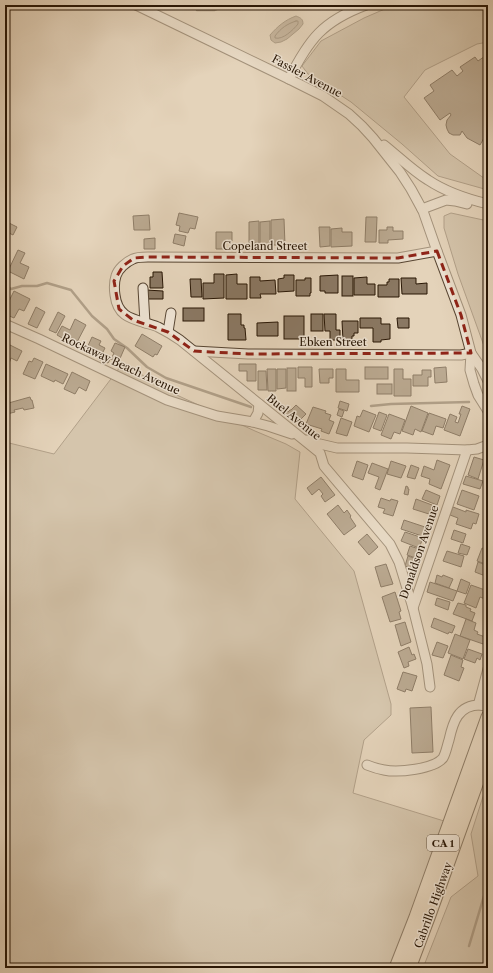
<svg xmlns="http://www.w3.org/2000/svg" width="493" height="973" font-family="'Libre Caslon Text',serif">
<style>
.green{fill:#c4b39b;stroke:#766450}
.water{fill:#a4937c;stroke:#72614c}
.lines{fill:none;stroke-linecap:round;stroke-linejoin:round}
.shore{stroke:#665440;stroke-width:1}
.stream{stroke:#72614c;stroke-width:2.5}
.building{fill:#8a7863;stroke:#281605}
.minor-casing{stroke:#574532;stroke-width:11}
.highway-casing{stroke:#281605;stroke-width:15}
.minor{stroke:#ede2d2;stroke-width:9}
.highway{stroke:#e4d3ba;stroke-width:13}
.marked{fill:none;stroke:#8f2418;stroke-width:3;stroke-dasharray:8 5;stroke-linejoin:round}
.labels{text-anchor:middle;dominant-baseline:central;stroke-width:3;stroke-linejoin:round;paint-order:stroke}
.shield{fill:#ede2d2;stroke:#635342;stroke-width:1}
.shield-label{font-size:10px;font-weight:bold;fill:#281605}
.street-label{font-size:11px;fill:#281605;stroke:#ede2d2}
</style>
<rect width="100%" height="100%" fill="#e4d3ba"/>
<filter id="stains"><feTurbulence type="fractalNoise" baseFrequency=".005" numOctaves="4"/><feColorMatrix values="0 0 0 0 .2 0 0 0 0 .09 0 0 0 0 .02 0 0 0 .5 -.17"/></filter>
<radialGradient id="worn" r=".72"><stop offset=".6" stop-color="#630" stop-opacity="0"/><stop offset="1" stop-color="#630" stop-opacity=".3"/></radialGradient>
<g class="green">
<polygon points="394,5 488,5 488,42 477,44 425,70 404,97 450,154 488,181 488,190 438,176 402,144 351,102 308,74 302,66 321,41 364,18"/>
<polygon points="451,213 488,221 488,357 458,274 444,228 444,216"/>
<polygon points="123,363 168,391 255,431 286,444 300,452 295,499 354,571 391,704 391,715 364,740 353,793 444,821 391,968 5,968 5,442 54,454"/>
<polygon points="488,781 488,968 423,968 451,897 478,876 471,834"/>
</g>
<path class="water" d="M296 16C301 18 303 19 303 24L299 29 287 39 281 42 275 43 271 40 270 35C278 26 285 20 296 16Z"/>
<g class="lines">
<path class="shore" d="M296 21H298V24C293 30 283 40 275 38V36C281 28 287 24 296 21Z"/>
<g class="stream">
<polyline points="197,10 214,10 227,5"/>
<polyline points="5,285 11,289 22,286 37,286 47,283 71,290 92,316 107,329 114,339 127,348 147,367 166,378 251,407"/>
<polyline points="371,406 391,404 469,402"/>
<polyline points="488,833 488,836"/>
<polyline points="469,946 484,896"/>
</g>
</g>
<g class="building">
<polygon points="488,54 488,131 480,145 467,138 462,131 460,135 453,135 449,133 447,129 446,125 447,120 451,115 450,113 440,120 424,98 434,91 430,85 452,70 457,76 463,71 460,67 475,57 478,61"/>
<polygon points="179,213 198,217 195,229 190,228 188,233 179,231 180,226 176,225"/>
<polygon points="149,215 150,230 134,230 133,216"/>
<polygon points="366,217 377,217 376,242 365,242"/>
<polygon points="284,219 285,245 271,245 271,220"/>
<polygon points="5,221 17,227 13,235 5,231"/>
<polygon points="259,221 259,243 249,243 249,222"/>
<polygon points="270,221 270,247 260,247 260,222"/>
<polygon points="319,227 330,227 330,246 320,247"/>
<polygon points="387,227 393,227 393,231 403,231 403,239 388,240 388,243 379,243 379,230 387,230"/>
<polygon points="342,228 342,232 352,232 352,246 331,247 331,229"/>
<polygon points="216,232 232,232 232,241 224,241 224,249 216,249"/>
<polygon points="175,234 186,236 184,246 173,243"/>
<polygon points="155,238 155,249 144,249 144,239"/>
<polygon points="18,250 25,253 20,263 29,267 24,279 8,271"/>
<polygon points="153,272 162,272 163,288 150,288 150,277 153,277"/>
<polygon points="214,274 224,274 224,298 203,299 203,283 214,283"/>
<polygon points="237,274 237,284 247,284 247,299 226,299 226,275"/>
<polygon points="284,275 294,275 294,291 278,292 278,279 284,278"/>
<polygon points="338,275 338,293 325,293 325,291 320,291 320,276"/>
<rect x="342" y="276" width="11" height="20"/>
<polygon points="250,277 260,277 260,281 275,280 276,294 260,294 261,298 250,298"/>
<polygon points="367,277 367,284 375,284 375,295 354,295 354,278"/>
<polygon points="305,278 311,278 311,293 310,293 310,296 296,296 296,280 305,280"/>
<polygon points="401,278 416,278 416,284 427,283 427,294 402,294"/>
<polygon points="190,279 201,279 202,297 191,297"/>
<polygon points="389,279 399,279 399,297 378,297 378,285 387,285 387,282 389,282"/>
<polygon points="146,290 163,291 163,299 146,299"/>
<polygon points="14,291 30,299 24,311 19,309 14,318 5,314 5,309"/>
<polygon points="36,307 45,312 37,328 28,324"/>
<rect x="183" y="308" width="21" height="13"/>
<polygon points="58,312 65,316 56,333 49,330"/>
<polygon points="228,314 241,314 241,325 244,325 244,328 245,328 246,340 228,340"/>
<rect x="311" y="314" width="12" height="17"/>
<polygon points="324,314 336,314 336,330 340,330 340,340 330,340 330,331 325,331"/>
<rect x="284" y="316" width="20" height="23"/>
<polygon points="360,318 381,318 381,324 390,324 390,339 381,340 381,342 373,342 373,328 360,328"/>
<polygon points="397,318 409,318 409,328 398,328"/>
<polygon points="75,319 86,325 76,344 64,338 64,339 57,335 62,326 70,330"/>
<polygon points="342,321 358,321 358,333 354,333 354,336 352,336 352,341 343,341"/>
<polygon points="278,322 278,336 257,336 257,323"/>
<polygon points="142,334 162,346 157,355 155,354 153,357 135,346"/>
<polygon points="92,337 101,341 99,345 105,348 102,354 111,358 108,363 98,359 100,355 87,348"/>
<polygon points="115,343 125,347 118,363 111,359 114,353 111,351"/>
<polygon points="10,345 22,351 17,361 11,358 7,369 5,368 5,355"/>
<polygon points="34,358 43,362 35,379 23,374 29,361 32,362"/>
<polygon points="46,364 68,374 63,384 55,380 54,382 41,376"/>
<polygon points="239,364 256,364 256,381 247,381 247,371 239,371"/>
<polygon points="298,367 312,367 312,387 305,387 305,378 298,378"/>
<rect x="365" y="367" width="23" height="12"/>
<polygon points="446,367 447,382 435,383 434,368"/>
<rect x="287" y="368" width="9" height="23"/>
<polygon points="267,369 276,369 276,391 268,391"/>
<polygon points="277,369 286,369 286,388 277,389"/>
<polygon points="319,369 333,369 333,378 329,378 329,383 320,383"/>
<polygon points="336,369 346,369 346,380 359,380 359,392 336,392"/>
<polygon points="394,369 403,369 403,379 411,379 411,396 394,396"/>
<polygon points="422,370 431,370 431,377 428,377 428,386 413,386 413,375 422,375"/>
<polygon points="258,371 266,371 267,390 258,390"/>
<polygon points="72,372 90,381 86,391 79,387 75,394 64,389"/>
<rect x="377" y="384" width="15" height="10"/>
<polygon points="30,397 31,400 32,400 34,408 24,410 23,408 14,410 15,412 7,414 5,404"/>
<polygon points="340,401 349,404 347,411 338,408"/>
<polygon points="296,405 306,414 300,420 292,414 288,418 282,412 285,409 288,412 290,410 291,410"/>
<polygon points="411,406 428,413 421,432 415,429 413,435 402,431"/>
<polygon points="462,406 470,409 460,436 444,430 450,414 457,417 455,422 458,423 461,414 459,414"/>
<polygon points="313,407 326,411 325,413 331,415 329,420 334,422 329,434 321,431 322,429 306,424"/>
<polygon points="339,409 344,411 342,417 337,415"/>
<polygon points="363,410 376,415 369,432 354,426 357,416 360,417"/>
<polygon points="379,412 387,415 381,431 373,428"/>
<polygon points="429,413 446,419 443,428 436,426 433,435 422,431"/>
<polygon points="389,414 405,420 400,434 394,432 391,439 381,435"/>
<polygon points="341,418 352,422 347,436 336,433"/>
<polygon points="474,457 484,460 478,479 468,475"/>
<polygon points="437,460 450,465 441,489 429,484 430,479 421,476 424,466 434,470"/>
<polygon points="357,461 368,465 363,480 352,476"/>
<polygon points="391,461 406,466 401,478 387,474"/>
<polygon points="372,463 388,469 380,490 375,488 379,477 368,473"/>
<polygon points="411,465 419,468 415,479 407,477"/>
<polygon points="488,468 488,481 484,480"/>
<polygon points="466,476 483,481 480,489 463,484"/>
<polygon points="321,477 335,495 325,502 321,496 323,494 319,489 312,495 307,488"/>
<polygon points="406,486 408,487 408,489 409,489 408,495 404,494"/>
<polygon points="426,490 440,496 437,505 422,499"/>
<polygon points="462,490 479,496 474,510 457,504"/>
<polygon points="381,498 390,501 391,499 398,501 393,516 383,513 385,509 378,507"/>
<polygon points="416,499 432,505 429,514 413,509"/>
<polygon points="338,505 344,513 347,510 351,516 350,517 356,526 344,535 327,514"/>
<polygon points="453,507 466,512 466,510 479,514 476,524 473,523 471,529 456,524 458,518 450,515"/>
<polygon points="404,520 425,527 422,536 401,529"/>
<polygon points="454,530 466,534 463,543 451,539"/>
<polygon points="405,532 423,538 419,548 401,541"/>
<polygon points="367,534 378,547 369,555 358,542"/>
<polygon points="461,544 470,547 467,555 458,553"/>
<polygon points="410,546 422,550 419,559 407,555"/>
<polygon points="482,548 488,550 488,565 477,561"/>
<polygon points="447,551 464,556 461,567 443,561"/>
<polygon points="408,556 419,560 416,570 405,566"/>
<polygon points="478,562 488,566 488,588 484,586 488,577 475,572"/>
<polygon points="386,564 393,584 381,587 375,567"/>
<polygon points="437,575 442,577 443,575 453,579 449,588 435,583"/>
<polygon points="461,579 470,583 466,594 457,591"/>
<polygon points="430,582 457,591 453,601 427,592"/>
<polygon points="471,585 488,591 485,599 480,597 476,608 464,603"/>
<polygon points="395,592 401,611 399,612 401,619 390,622 382,597"/>
<polygon points="437,598 450,602 448,610 435,605"/>
<polygon points="458,603 466,605 466,607 471,609 470,611 475,613 472,621 453,614"/>
<polygon points="434,618 455,626 452,633 449,632 448,634 431,627"/>
<polygon points="466,619 476,623 474,630 478,632 477,634 488,638 488,641 486,645 460,636"/>
<polygon points="405,622 411,642 401,646 395,625"/>
<polygon points="455,634 470,640 463,659 448,653"/>
<polygon points="437,642 448,646 443,658 432,655"/>
<polygon points="409,647 412,655 414,654 416,659 408,662 409,666 404,668 398,652"/>
<polygon points="468,649 482,654 480,660 477,658 475,663 464,659"/>
<polygon points="451,655 463,660 461,667 464,668 459,681 444,675"/>
<polygon points="403,672 417,676 412,691 406,689 405,692 397,689"/>
<polygon points="431,707 433,752 412,753 410,708"/>
</g>
<g class="lines">
<defs>
<g id="minor">
<polyline points="136,5 289,79 323,96 349,114 362,126 373,138 400,172 411,189 423,211 437,251 461,315 471,353 470,370 474,384 478,395 488,411"/>
<path d="M289 79C309 39 323 21 366 5"/>
<path d="M384 145C399 157 412 170 428 180 446 192 467 199 488 204"/>
<polyline points="422,209 446,200 455,201 467,204"/>
<polyline points="143,288 145,323"/>
<polyline points="5,324 39,339 167,400 217,416 253,422 268,426 292,434"/>
<polyline points="168,332 171,313"/>
<polyline points="194,351 248,354 461,355 471,353"/>
<polyline points="471,353 482,369 488,381"/>
<polyline points="253,422 258,413 259,404"/>
<polyline points="307,440 320,444 337,448 407,448 467,450 477,449 488,445"/>
<polyline points="413,608 467,450"/>
<polyline points="488,669 479,702 480,705 488,707"/>
<path d="M430 687 427 664 413 608 399 562 390 544 324 466 320 453 180 340C173 335 166 331 158 327 138 319 118 321 115 295 114 288 114 282 116 276 118 269 126 262 133 259 137 257 143 257 148 257L398 258 437 251"/>
<path d="M367 765C372 767 378 769 384 770 398 773 434 769 443 758 446 753 447 746 449 740 453 722 458 705 480 705"/>
</g>
<g id="highway">
<polyline points="396,968 416,917 488,717"/>
<polyline points="409,968 429,915 488,751"/>
</g>
</defs>
<use href="#minor" class="minor-casing"/>
<use href="#highway" class="highway-casing"/>
<use href="#minor" class="minor"/>
<use href="#highway" class="highway"/>
</g>
<path d="M0 0H493V973H0ZM437 251 461 315 471 353 248 354 194 351 168 332 133 320 119 309 114 281 123 266 134 258 148 257 398 258Z" fill="#e4d3ba" fill-opacity=".55" fill-rule="evenodd"/>
<path class="marked" d="M437 251 461 315 471 353 248 354 194 351 168 332 133 320 119 309 114 281 123 266 134 258 148 257 398 258Z"/>
<g class="labels">
<rect class="shield" x="427" y="835" width="32" height="16" rx="3"/>
<g class="shield-label">
<text x="443" y="843">CA 1</text>
</g>
<g class="street-label">
<text transform="translate(307 76) rotate(28)">Fassler Avenue</text>
<text x="265" y="246">Copeland Street</text>
<text x="333" y="342">Ebken Street</text>
<text transform="translate(121 364) rotate(25)">Rockaway Beach Avenue</text>
<text transform="translate(294 417) rotate(39)">Buel Avenue</text>
<text transform="translate(419 552) rotate(-71)">Donaldson Avenue</text>
<text transform="translate(433 905) rotate(-70)">Cabrillo Highway</text>
</g>
</g>
<rect width="493" height="973" fill="none" stroke="#e4d3ba" stroke-width="20"/>
<rect x="6" y="6" width="481" height="961" fill="none" stroke="#281605" stroke-width="2"/>
<rect x="10" y="10" width="473" height="953" fill="none" stroke="#281605"/>
<rect width="100%" height="100%" filter="url(#stains)"/>
<rect width="100%" height="100%" fill="url(#worn)"/>
</svg>
